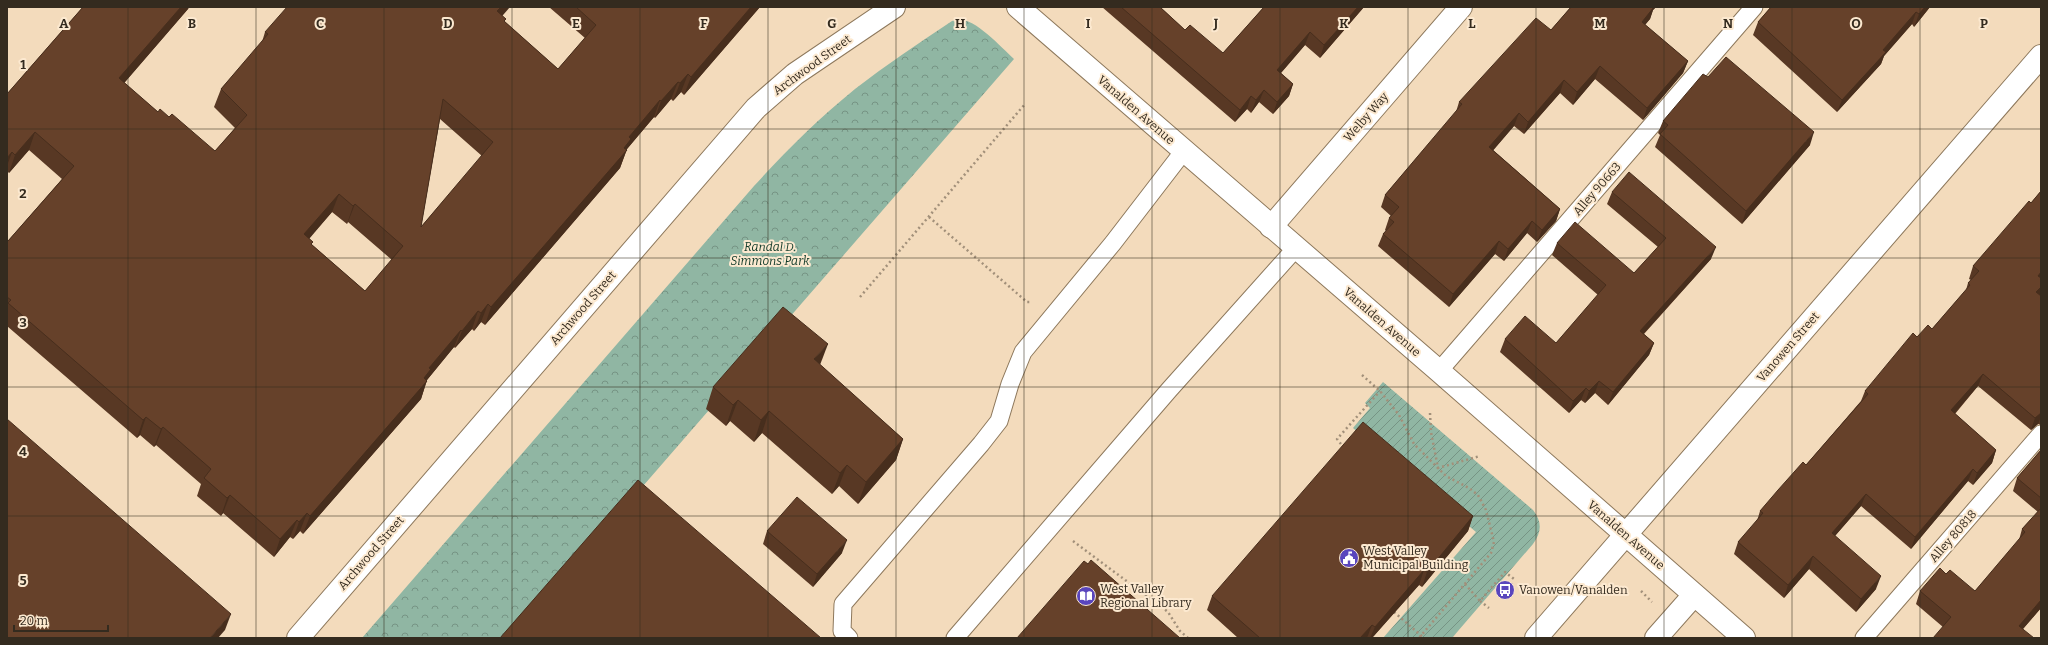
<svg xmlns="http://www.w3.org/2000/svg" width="2048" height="645" font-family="Bitter,serif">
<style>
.park{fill:url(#park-crowns)}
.garden{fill:url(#garden-furrows)}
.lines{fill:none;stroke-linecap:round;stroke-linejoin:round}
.service-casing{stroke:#8d785c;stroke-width:19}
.minor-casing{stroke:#8d785c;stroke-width:24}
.tertiary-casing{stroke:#8d785c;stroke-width:24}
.secondary-casing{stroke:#8d785c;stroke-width:24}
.path{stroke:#a2907a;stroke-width:2.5;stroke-dasharray:2 3;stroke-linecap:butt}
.service{stroke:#fff;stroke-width:17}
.minor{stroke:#fff;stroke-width:22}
.tertiary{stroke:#fff;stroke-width:22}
.secondary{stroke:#fff;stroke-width:22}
.wall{fill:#583824;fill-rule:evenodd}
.shaded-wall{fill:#472e1d}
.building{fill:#66412a;stroke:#472e1d;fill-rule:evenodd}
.grid{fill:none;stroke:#342b1f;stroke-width:1;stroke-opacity:0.55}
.labels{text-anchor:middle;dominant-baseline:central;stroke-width:4;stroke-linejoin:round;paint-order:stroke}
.street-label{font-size:12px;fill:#342b1f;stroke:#fce9d0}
.park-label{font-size:12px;font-style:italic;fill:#0e3827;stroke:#fce9d0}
.poi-label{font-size:12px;fill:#342b1f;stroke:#fce9d0;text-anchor:start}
.grid-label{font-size:13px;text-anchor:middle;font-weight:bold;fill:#342b1f;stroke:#fce9d0;stroke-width:4;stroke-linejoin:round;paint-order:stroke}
</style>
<defs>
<pattern id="park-crowns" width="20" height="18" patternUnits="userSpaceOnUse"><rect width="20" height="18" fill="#90b6a3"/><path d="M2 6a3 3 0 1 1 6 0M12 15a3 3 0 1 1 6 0" fill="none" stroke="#769484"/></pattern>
<pattern id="garden-furrows" width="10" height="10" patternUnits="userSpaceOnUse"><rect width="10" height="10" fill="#90b6a3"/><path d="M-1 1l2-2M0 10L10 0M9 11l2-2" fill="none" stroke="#769484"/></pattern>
</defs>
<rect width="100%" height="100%" fill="#f3dbbc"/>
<path class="park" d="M958 19C976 19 1001 47 1014 59L511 638H362L754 186C785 152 818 119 855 89 886 65 919 43 952 21Z"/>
<path class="garden" d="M1383 382 1533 510C1542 522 1542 531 1533 544L1452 638H1383L1476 532 1353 428 1370 408 1365 403Z"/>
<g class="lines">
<defs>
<g id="service">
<polyline points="1439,371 1754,7"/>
<polyline points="849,638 842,631 843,604 981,444 999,421 1010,384 1023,352 1113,243 1183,152"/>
<polyline points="955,638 1169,390 1296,248"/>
<polyline points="1864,638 2041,434"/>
</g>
<g id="minor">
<polyline points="1271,227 1461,7"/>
<polyline points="298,638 756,108 795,74 894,7"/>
<polyline points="1656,638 1694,595"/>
</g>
<polyline id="tertiary" points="1018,7 1439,371 1744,638"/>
<polyline id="secondary" points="1536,638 2041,56"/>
</defs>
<use href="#service" class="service-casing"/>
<use href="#minor" class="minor-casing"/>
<use href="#tertiary" class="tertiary-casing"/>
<use href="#secondary" class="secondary-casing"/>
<g class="path">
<polyline points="929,217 1027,302 1031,302"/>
<polyline points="860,297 1025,104"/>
<polyline points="1362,375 1380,391 1399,415 1414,444 1446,476 1469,488 1478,495 1486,510 1494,542 1491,553 1419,638"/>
<polyline points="1430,413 1431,432 1438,468 1480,456"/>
<polyline points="1344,448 1337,439 1380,391"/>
<polyline points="1073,541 1168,612 1180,631 1188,638"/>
<polyline points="1465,584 1480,601 1505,572 1514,579"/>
<polyline points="1641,591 1652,602"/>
<polyline points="1480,601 1489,608"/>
<polyline points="1394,612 1424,638"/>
</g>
<use href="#service" class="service"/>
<use href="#minor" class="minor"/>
<use href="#tertiary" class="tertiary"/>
<use href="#secondary" class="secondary"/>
</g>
<g class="wall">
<path d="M83 7H189L188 9 124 83 158 112 169 117 215 151 235 128 214 107 221 89 262 42 265 32 502 16 505 22 558 69 585 38 549 7H760L684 95 681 92 673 101 671 99 655 118 654 117 627 149 620 168 485 325 481 322 474 331 472 329 455 348 454 347 427 380 421 399 303 534 300 531 293 539 290 537 274 557 223 513 221 516 197 496 201 484 156 445 154 447 140 435 137 438 7 326V240L8 241 62 179 29 150 9 173 7 171V94ZM440 119 482 156 421 227ZM332 212 347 224 348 222 392 260 365 291 312 245 309 238Z"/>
<polygon points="1102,7 1160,7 1185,30 1223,53 1264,7 1364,7 1320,58 1305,45 1281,73 1293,84 1289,96 1273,114 1259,102 1251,113 1247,109 1235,122"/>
<polygon points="1571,7 1656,7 1653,10 1650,19 1645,25 1688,61 1683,73 1643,120 1595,79 1573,105 1560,93 1524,134 1514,126 1493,150 1560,209 1556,221 1537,242 1527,233 1504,261 1495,254 1449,307 1378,246 1383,234 1386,231 1385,230 1389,218 1391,216 1381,207 1385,195 1456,112 1459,102 1551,30"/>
<polygon points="1771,7 1930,7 1914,27 1912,24 1884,56 1881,64 1837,112 1753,35 1758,22"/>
<polygon points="1708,77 1810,145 1742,224 1655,147 1660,135 1658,133 1663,121"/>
<polygon points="2041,191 2041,294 2040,295 2041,296 2041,425 2038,424 2031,430 1978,386 1955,414 1996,450 1992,463 1973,485 1968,481 1911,549 1861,506 1835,536 1876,589 1856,612 1809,569 1784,598 1734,554 1738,542 1757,521 1760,511 1806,465 1861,401 1865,391 1917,337 1932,329 1966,290 1968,283 1971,280 1969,279 1973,266 2031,203"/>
<polygon points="1612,192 1711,259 1644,334 1654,343 1649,355 1608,405 1595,393 1585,403 1581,400 1569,413 1500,352 1505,339 1556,343 1598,295 1552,255 1557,243 1634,273 1658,247 1607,204"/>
<polygon points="820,365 903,439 896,460 858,504 839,486 832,494 762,433 754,442 730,421 726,426 706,409 713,387"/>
<polygon points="2041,450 2041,608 2023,629 1943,627 1916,604 1920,591 1946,574 1975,591 2019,540 2022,529 2038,512 2013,491 2017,478"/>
<polygon points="1473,516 1468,531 1422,587 1419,585 1372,638 1238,638 1207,610 1212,596"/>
<polygon points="767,531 842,553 813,587 763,544"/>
</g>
<g class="shaded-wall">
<polygon points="181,7 189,7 188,9 113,96 119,78"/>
<polygon points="501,7 510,7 491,29 497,11"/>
<polygon points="751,7 760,7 684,95 691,77"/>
<polygon points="1358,7 1364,7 1320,58 1324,45"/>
<polygon points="1651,7 1656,7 1653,10 1650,19 1637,34 1642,22"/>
<polygon points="1925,7 1930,7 1914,27 1919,14"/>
<polygon points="1916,12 1912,24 1884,56 1881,64 1837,112 1842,100 1883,50"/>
<polygon points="1310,32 1305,45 1273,82 1277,70"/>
<polygon points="1688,61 1683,73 1643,120 1647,108"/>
<polygon points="1600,66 1595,79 1573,105 1577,92"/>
<polygon points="688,74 681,92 673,101 680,83"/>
<polygon points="1564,80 1560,93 1524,134 1528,122"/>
<polygon points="678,82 671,99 655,118 661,101"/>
<polygon points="1293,84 1289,96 1273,114 1277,102"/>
<polygon points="1264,90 1259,102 1251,113 1256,100"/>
<polygon points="1251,96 1247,109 1235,122 1240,110"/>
<polygon points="660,100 654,117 627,149 620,168 485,325 491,307 624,148 629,137"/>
<polygon points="1519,113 1514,126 1485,160 1489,147"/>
<polygon points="35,132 29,150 9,173 15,155"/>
<polygon points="1814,132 1810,145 1742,224 1746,211"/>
<polygon points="12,152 7,166 7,158"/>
<polygon points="339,194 332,212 298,252 304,234"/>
<polygon points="355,204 348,222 347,224 353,206"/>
<polygon points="1560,209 1556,221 1537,242 1542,230"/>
<polygon points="1532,221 1527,233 1504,261 1508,249"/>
<polygon points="1499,241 1495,254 1449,307 1453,294"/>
<polygon points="1716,247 1711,259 1635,343 1640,331"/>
<polygon points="2041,272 2041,279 2038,276"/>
<polygon points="2041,287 2041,295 2032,305 2036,292"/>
<polygon points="488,304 481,322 474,331 481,313"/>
<polygon points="478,311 472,329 455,348 462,331"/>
<polygon points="461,330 454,347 427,380 421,399 303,534 310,516 424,378 429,368"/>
<polygon points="1654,343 1649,355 1608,405 1613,392"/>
<polygon points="828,344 820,365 814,359"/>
<polygon points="1983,374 1978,386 1946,423 1951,410"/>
<polygon points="1599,381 1595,393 1585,403 1589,391"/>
<polygon points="1586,388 1581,400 1569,413 1573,401"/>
<polygon points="738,400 730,421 726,426 733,405"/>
<polygon points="769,411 762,433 754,442 761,420"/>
<polygon points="2041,413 2041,417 2038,424 2031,430 2035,418"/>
<polygon points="146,417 140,435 137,438 143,420"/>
<polygon points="163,427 156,445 154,447 161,429"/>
<polygon points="903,439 896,460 858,504 866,482"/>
<polygon points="1996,450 1992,463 1973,485 1977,473"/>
<polygon points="847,465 839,486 832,494 840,473"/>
<polygon points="1973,469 1968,481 1911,549 1915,537"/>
<polygon points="1866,494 1861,506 1827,545 1832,533"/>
<polygon points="230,495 223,513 221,516 227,498"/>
<polygon points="307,513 300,531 293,539 299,522"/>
<polygon points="1473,516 1468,531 1422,587 1427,572"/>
<polygon points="297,520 290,537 274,557 280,539"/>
<polygon points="847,540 842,553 813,587 817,574"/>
<polygon points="1813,556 1809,569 1784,598 1788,585"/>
<polygon points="1424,570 1419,585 1372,638 1370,638 1375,627"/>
<polygon points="1881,576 1876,589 1856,612 1861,599"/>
<polygon points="2041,600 2041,608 2015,638 2019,626"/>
<polygon points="231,614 225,630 218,638 210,638"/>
<polygon points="1372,625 1367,638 1360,638"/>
</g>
<g class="building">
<path d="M83 7H181L119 78 158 112 160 109 169 117 172 114 215 151 247 115 221 89 268 34 265 32 287 7H501L497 11 506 19 504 21 558 69 596 25 576 7H751L691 77 688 74 680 83 678 82 661 101 660 100 629 137 631 139 624 148 627 150 491 307 488 304 481 313 478 311 462 331 461 330 429 368 431 369 424 378 427 381 310 516 307 513 299 522 297 520 280 539 230 495 227 498 204 478 211 469 163 427 161 429 146 417 143 420 8 303 11 300 7 297V240L8 241 74 166 35 132 15 155 12 152 7 158V94ZM443 99 493 142 421 227ZM339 194 353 206 355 204 403 246 365 291 311 244 313 242 304 234Z"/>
<polygon points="1121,7 1160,7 1185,30 1190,25 1223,53 1264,7 1358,7 1324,45 1310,32 1277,70 1293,84 1277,102 1264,90 1256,100 1251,96 1240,110"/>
<polygon points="1571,7 1654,7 1642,22 1688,61 1647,108 1600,66 1577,92 1564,80 1528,122 1519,113 1489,147 1560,209 1542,230 1532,221 1508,249 1499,241 1453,294 1383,234 1394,222 1389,218 1399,207 1385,195 1462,104 1459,102 1536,18 1551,30"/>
<polygon points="1771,7 1925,7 1919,14 1916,12 1883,50 1886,52 1842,100 1758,22"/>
<polygon points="1726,57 1814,132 1746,211 1660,134 1668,125 1663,121 1703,74 1708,77"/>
<polygon points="1629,172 1716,247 1640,331 1654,343 1613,392 1599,381 1589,391 1586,388 1573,401 1505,339 1525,316 1556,343 1606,285 1557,243 1575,222 1634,273 1666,238 1612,192"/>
<polygon points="2041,191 2041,272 2038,276 2041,278 2041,287 2036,292 2041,296 2041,413 2035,418 1983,374 1951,410 1996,450 1977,473 1973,469 1915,537 1866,494 1832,533 1881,576 1861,599 1813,556 1788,585 1738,542 1763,513 1760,511 1778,490 1803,462 1806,465 1868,394 1865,391 1913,333 1917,337 1928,325 1932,329 1970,285 1968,283 1979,271 1973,266 2029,201 2031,203"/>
<polygon points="783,307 828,344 814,359 903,439 866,482 847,465 840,473 769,411 761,420 738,400 733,405 713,387"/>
<polygon points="7,419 231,614 210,638 7,638"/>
<polygon points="1363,422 1473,516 1427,572 1424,570 1375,627 1372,625 1360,638 1260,638 1212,596"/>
<polygon points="2041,450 2041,498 2017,478"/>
<polygon points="638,480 821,638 500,638"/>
<polygon points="797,497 847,540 817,574 767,531"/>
<polygon points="2041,508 2041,600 2019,626 2034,638 1933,638 1951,617 1920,591 1940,568 1946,574 1950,570 1975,591 2025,532 2022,529"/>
<polygon points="1091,560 1180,638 1017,638 1084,561 1088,564"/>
</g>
<path class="grid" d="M128 7V638M256 7V638M384 7V638M512 7V638M640 7V638M768 7V638M896 7V638M1024 7V638M1152 7V638M1280 7V638M1408 7V638M1536 7V638M1664 7V638M1792 7V638M1920 7V638M7 129H2041M7 258H2041M7 387H2041M7 516H2041"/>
<defs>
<symbol id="civic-disc" viewBox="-11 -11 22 22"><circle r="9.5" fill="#5945bd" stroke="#fce9d0"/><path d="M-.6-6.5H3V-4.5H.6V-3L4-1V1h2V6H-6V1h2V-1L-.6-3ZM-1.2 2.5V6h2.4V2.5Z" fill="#fff"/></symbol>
<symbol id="bus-disc" viewBox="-11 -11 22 22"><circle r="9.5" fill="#5945bd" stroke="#fce9d0"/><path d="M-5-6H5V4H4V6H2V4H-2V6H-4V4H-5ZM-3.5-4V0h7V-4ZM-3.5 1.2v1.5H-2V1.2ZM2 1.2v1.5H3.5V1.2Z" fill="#fff"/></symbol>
<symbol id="library-disc" viewBox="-11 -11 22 22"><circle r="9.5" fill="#5945bd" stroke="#fce9d0"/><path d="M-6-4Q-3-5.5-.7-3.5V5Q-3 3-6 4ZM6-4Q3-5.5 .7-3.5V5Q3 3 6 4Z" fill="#fff"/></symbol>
</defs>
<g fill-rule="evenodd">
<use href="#civic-disc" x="1338" y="547" width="22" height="22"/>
<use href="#bus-disc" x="1494" y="579" width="22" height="22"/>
<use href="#library-disc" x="1075" y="585" width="22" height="22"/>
</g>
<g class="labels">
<g class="street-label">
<text transform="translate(812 65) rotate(-36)">Archwood Street</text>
<text transform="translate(1136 110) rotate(41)">Vanalden Avenue</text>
<text transform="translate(1366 117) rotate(-49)">Welby Way</text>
<text transform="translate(1597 189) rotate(-49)">Alley 90663</text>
<text transform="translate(583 308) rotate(-49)">Archwood Street</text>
<text transform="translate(1382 322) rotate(41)">Vanalden Avenue</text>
<text transform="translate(1788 347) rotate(-49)">Vanowen Street</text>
<text transform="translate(1626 535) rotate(41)">Vanalden Avenue</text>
<text transform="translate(1953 536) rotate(-49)">Alley 80818</text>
<text transform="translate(371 553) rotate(-49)">Archwood Street</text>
</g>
<g class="park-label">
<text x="770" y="247">Randal D.<tspan x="770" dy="14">Simmons Park</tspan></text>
</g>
<g class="poi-label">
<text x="1363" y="551">West Valley<tspan x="1363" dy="14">Municipal Building</tspan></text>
<text x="1100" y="589">West Valley<tspan x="1100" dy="14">Regional Library</tspan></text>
<text x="1519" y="590">Vanowen/Vanalden</text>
</g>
</g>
<g class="grid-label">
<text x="64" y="28">A</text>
<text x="192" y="28">B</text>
<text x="320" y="28">C</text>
<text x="448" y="28">D</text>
<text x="576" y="28">E</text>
<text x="704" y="28">F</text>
<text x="832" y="28">G</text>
<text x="960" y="28">H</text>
<text x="1088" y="28">I</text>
<text x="1216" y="28">J</text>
<text x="1344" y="28">K</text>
<text x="1472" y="28">L</text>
<text x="1600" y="28">M</text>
<text x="1728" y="28">N</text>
<text x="1856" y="28">O</text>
<text x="1984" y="28">P</text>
<text x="23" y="69">1</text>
<text x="23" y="198">2</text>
<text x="23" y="327">3</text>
<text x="23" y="456">4</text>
<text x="23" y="585">5</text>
</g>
<rect width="2048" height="645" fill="none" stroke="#342b1f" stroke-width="16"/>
<path d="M14 625v6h94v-6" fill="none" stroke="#342b1f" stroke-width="2"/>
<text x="20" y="625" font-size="12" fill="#342b1f" stroke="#fce9d0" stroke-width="3" paint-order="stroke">20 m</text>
</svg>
